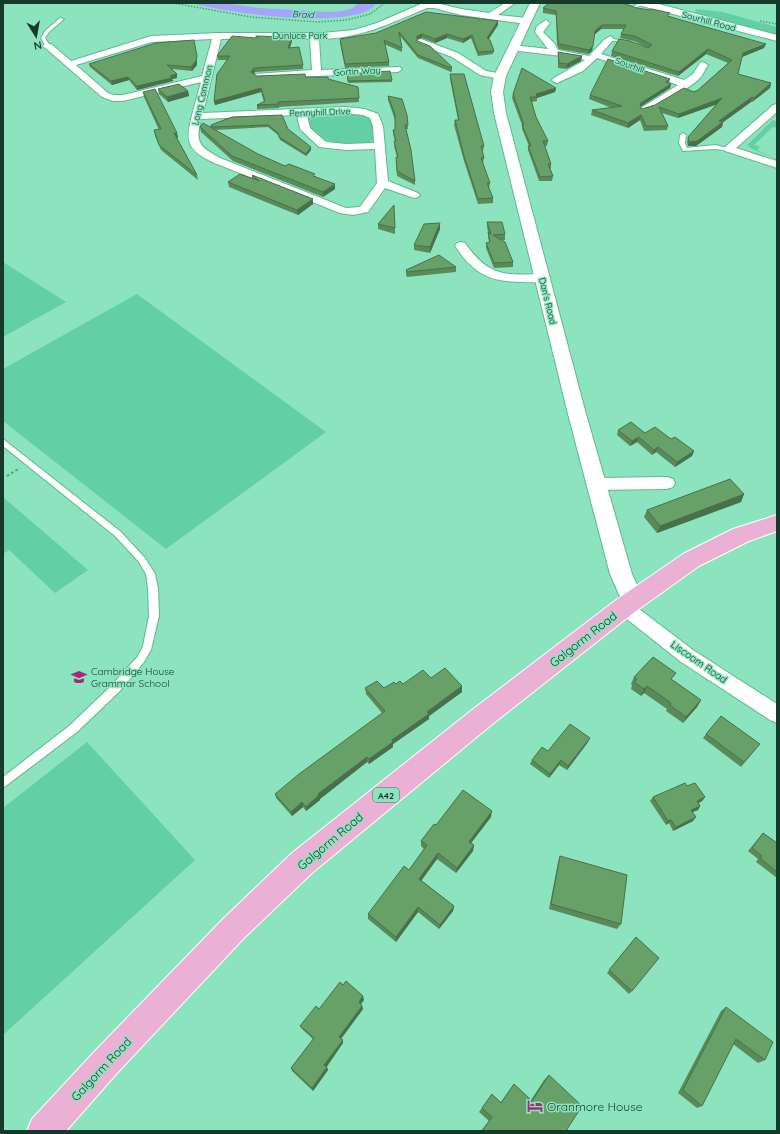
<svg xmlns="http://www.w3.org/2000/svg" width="780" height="1134" font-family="Quicksand,sans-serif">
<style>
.green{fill:#62d0a4}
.water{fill:#a6a3fd}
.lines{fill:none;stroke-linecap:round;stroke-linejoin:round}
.lane-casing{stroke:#5fb792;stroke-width:2}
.street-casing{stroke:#5fb792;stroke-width:2}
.secondary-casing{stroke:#5fb792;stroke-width:2}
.primary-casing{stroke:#fff;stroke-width:2}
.path-far1{stroke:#599b7f;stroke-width:1.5;stroke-dasharray:1.5 1.5;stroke-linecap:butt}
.path{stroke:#599b7f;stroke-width:2;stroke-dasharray:2.5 2.5;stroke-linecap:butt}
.lane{fill:#fff;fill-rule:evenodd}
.street{fill:#fff;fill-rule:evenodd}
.secondary{fill:#fff;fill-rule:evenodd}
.primary{fill:#ebb1d4;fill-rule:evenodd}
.wall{fill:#598a59}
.shaded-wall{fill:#497149}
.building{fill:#68a168;stroke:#497149}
.labels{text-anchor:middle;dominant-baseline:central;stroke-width:3;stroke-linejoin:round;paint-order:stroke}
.far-water-label{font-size:9px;font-style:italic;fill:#33008e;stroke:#8ce4be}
.far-street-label{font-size:9px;fill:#153a2b;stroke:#8ce4be}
.shield{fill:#8ce4be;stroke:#396d57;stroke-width:1}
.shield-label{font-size:9px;font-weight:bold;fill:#153a2b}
.street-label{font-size:10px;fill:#153a2b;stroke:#8ce4be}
.poi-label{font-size:10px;fill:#153a2b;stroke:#8ce4be;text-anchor:start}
.near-street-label{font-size:12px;fill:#153a2b;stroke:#8ce4be}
.near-poi-label{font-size:12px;fill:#153a2b;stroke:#8ce4be;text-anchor:start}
</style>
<rect width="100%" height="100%" fill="#8ce4be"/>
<g class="green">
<polygon points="696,9 723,12 777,27 777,35 694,13"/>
<path d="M351 112C372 114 372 120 375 139 362 150 328 145 316 134 311 130 309 124 307 118 318 109 338 113 351 112Z"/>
<polygon points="773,120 777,122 777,128 773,127 754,145 760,147 757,150 777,159 752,149 747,145"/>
<polygon points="3,262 66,302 3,337"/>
<polygon points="137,294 326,432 166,549 3,421 3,369"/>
<polygon points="3,497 88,570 55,593 9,550 3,554"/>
<polygon points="87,742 195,860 3,1035 3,808"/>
</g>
<path class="water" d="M191 3H224L260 8 329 12 341 11 351 9 359 3H376C374 6 371 9 367 11 332 27 229 13 191 3Z"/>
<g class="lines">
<defs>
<g id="lane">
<polygon points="610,3 618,3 633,7 639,3 644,3 634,9"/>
<polygon points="60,18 64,19 49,32 45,38 50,46 46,47 41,38 46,30"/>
<polygon points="608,38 630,42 632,43 630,44 610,40 608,40"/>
<polygon points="683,133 686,135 685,143 687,148 715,145 732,149 729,151 715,149 683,151 679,143 680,135"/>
<polygon points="3,439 121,532 145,558 155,574 158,588 159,616 151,650 144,662 120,691 77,732 3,788 3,777 69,726 112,685 138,656 143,646 149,616 148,588 146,574 139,562 115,536 3,446"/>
</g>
<g id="street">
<path d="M423 3H436L461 9 489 13 505 3H515L498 15 527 18 531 21 527 24 461 15 434 8H427C391 23 359 39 319 39L321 70 400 67 402 69 400 71 397 72 258 79 253 76 255 74 312 70 310 39H221L203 113 345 107 365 109 378 114 383 126 388 181 418 193 420 195 418 197 414 198 385 188 368 212 353 215 340 213 212 162C187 149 185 142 192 115 195 104 198 93 201 82L123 101H113L102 97 43 46 45 44H51L71 61 151 36 217 33H322L354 30 377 23ZM212 39 202 76 123 95H114L108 93 76 65 152 42ZM345 113 363 115 370 118 373 126 374 143 346 144 326 142 310 128 307 115ZM297 115 300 129 319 147 346 150 375 149 377 183 360 207 346 208 220 158C199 147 195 142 201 119Z"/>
<path d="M546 20 550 23 543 32 554 43 558 50 589 56 604 40 610 36 614 39 601 54 684 80 693 74 700 63 703 62 708 65C705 69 703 75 700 78 692 86 650 114 641 112L640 110 641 108 678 85 597 58 583 71 557 83 554 82 552 80 554 78 585 60 570 57 510 50 508 48 513 45 548 49 535 32 537 26Z"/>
<polygon points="421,39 458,53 486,71 503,74 505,76 500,79 480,75 452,57 418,44 417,42 418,40"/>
<polygon points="777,104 777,112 736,148 777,161 777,168 725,151 724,149 725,147 773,105"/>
<path d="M461 242 465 243C489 277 504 275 542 274L546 275 548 278 546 281C538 283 530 282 522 282 489 282 473 273 455 246L457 243Z"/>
<polygon points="667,477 673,479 675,483 673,487 667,489 596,490 590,488 588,484 590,480 596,478"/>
<polygon points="624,600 630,602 693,650 777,704 777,723 770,720 681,662 618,612 615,607 618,602"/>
</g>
<g id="secondary">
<polygon points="530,3 540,3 506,76 503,92 506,113 586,414 632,574 638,587 644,593 647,599 644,605 636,608 628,605 621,599 610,574 568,414 494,113 491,92 494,76"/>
<polygon points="637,3 655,3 777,35 777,41 638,5"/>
</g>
<polygon id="primary" points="777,515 777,531 749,541 699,566 632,614 490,726 312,873 244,938 118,1072 66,1131 27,1131 32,1119 96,1050 224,918 292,853 472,710 616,600 683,554 733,529"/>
</defs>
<use href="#lane" class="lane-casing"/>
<use href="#street" class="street-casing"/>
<use href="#secondary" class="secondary-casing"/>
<use href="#primary" class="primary-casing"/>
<g class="path-far1">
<polyline points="173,3 251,17 317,22 347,20 370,14 385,3"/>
<polyline points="760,21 777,24"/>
</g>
<polyline class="path" points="7,476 20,468"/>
<use href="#lane" class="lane"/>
<use href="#street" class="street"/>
<use href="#secondary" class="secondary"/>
<use href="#primary" class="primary"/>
</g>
<g class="wall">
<polygon points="543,8 637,8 669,16 764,48 742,57 738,74 771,83 770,88 752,102 751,102 723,122 722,127 696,146 688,146 687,142 688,137 717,104 678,118 662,113 668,126 667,130 644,131 640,120 628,128 591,115 592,110 612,108 589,99 590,95 670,79 669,83 671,84 670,88 640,107 642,109 655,105 698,90 728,63 706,54 678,76 611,56 612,51 648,48 634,41 620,38 621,34 624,29 601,29 594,35 592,51 588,54 559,49 557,45 556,15 543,13"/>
<polygon points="498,21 498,25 488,39 494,51 493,54 478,56 471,38 463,43 447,38 435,43 422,38 417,39 417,41 452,67 452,71 451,72 418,58 400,36 402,48 402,52 384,44 389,62 389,66 345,68 340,43 340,39"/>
<polygon points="292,41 290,48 303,65 303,69 255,72 254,74 257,76 306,77 328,77 328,79 358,87 359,102 279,107 279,108 257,109 257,105 264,102 261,92 215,105 214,101 227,60 218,60 217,56"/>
<polygon points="558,52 582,56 581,61 566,69 558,68"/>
<polygon points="197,59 197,65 192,71 172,69 177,74 177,78 172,79 173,81 137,90 129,80 112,85 90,67 89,64"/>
<polygon points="347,74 392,80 392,82 348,83"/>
<polygon points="450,74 484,146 483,151 482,151 484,158 483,163 482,163 490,183 489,188 493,198 493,203 478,204 464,161 454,125 455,120 458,120 450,79"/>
<polygon points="556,88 555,92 537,98 537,101 532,102 536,117 548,141 547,146 544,146 551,164 551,168 550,168 553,176 552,181 539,181 528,150 528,146 529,146 522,129 522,125 512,98 513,94"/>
<polygon points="158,89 188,91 189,96 168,102 159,94"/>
<polygon points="143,92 177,133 178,138 177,138 197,175 198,180 161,150 155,136 154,130 159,130 144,97"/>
<polygon points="388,96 407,115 408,129 406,129 415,181 415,185 397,176 396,162 396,157 397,157 394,146 395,141 393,134 393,130 395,130 395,120 388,100"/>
<polygon points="232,117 288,129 311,150 306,156 280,140 278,135 268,127 215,130 258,154 285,166 315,176 335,189 323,197 233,161 201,132 200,127 211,128 211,125"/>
<polygon points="252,175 313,199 313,204 298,215 229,187 228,182 252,178"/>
<polygon points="487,222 505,234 505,240 501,240 513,262 513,267 494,268 486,248 486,243 489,242 488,237 488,232 487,227"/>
<polygon points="440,223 440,229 430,253 414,250 414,245"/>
<polygon points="378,224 395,228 395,234 378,229"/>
<polygon points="456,267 456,272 407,277 406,275 406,270"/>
<polygon points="618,430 645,433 671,439 694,451 692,456 675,467 656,452 652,455 637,442 630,446 617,435"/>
<polygon points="744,494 741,502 657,533 644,517 647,510"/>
<polygon points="634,677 673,680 701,700 697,707 683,723 666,711 667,709 644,693 641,696 631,689 632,685 631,684"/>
<polygon points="431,678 462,686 462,692 429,716 429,719 393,744 393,747 369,764 367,762 320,799 320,800 306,811 303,807 292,816 276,798 275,794 382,713 366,694 365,688 384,688 396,684 403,684"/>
<polygon points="706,734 756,749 741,767 703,738"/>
<polygon points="588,742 567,770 559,765 549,778 530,764 532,760 548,751"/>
<polygon points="687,786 705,797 702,801 699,803 700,806 698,810 692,812 693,821 673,831 669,823 666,825 650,801 653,797"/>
<polygon points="491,817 471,843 474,845 473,851 456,873 437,859 421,880 454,906 453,911 439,929 418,912 396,942 368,919 368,914 409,870 424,849 421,846 421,841 436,825"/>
<polygon points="763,833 777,843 777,878 756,862 758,859 748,851"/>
<polygon points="560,856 621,924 617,929 549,909 558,862"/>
<polygon points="636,937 632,991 629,994 607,973"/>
<polygon points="364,1000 361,1004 362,1006 363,1009 341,1039 343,1040 343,1043 326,1067 328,1070 313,1091 292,1071 291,1068 313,1039 302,1029 300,1026 319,1009"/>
<polygon points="726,1007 765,1060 758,1063 733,1044 702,1106 697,1108 678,1093 721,1011"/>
<polygon points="549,1075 566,1131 481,1131 489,1121 479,1112 492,1094 501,1102 514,1084 531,1100 544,1080"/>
</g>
<g class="shaded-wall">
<polygon points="498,21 498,25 487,42 487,38"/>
<polygon points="602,25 601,29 594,35 595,31"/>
<polygon points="422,34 422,38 417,39 417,36"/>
<polygon points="447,34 447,38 435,43 435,39"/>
<polygon points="472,35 471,38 463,43 463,39"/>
<polygon points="292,37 292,41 288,52 288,48"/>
<polygon points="766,44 764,48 742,57 743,53"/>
<polygon points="593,46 592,51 588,54 589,50"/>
<polygon points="708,49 706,54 678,76 679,72"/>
<polygon points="197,56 197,65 192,71 191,67"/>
<polygon points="582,56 581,61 566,69 567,64"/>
<polygon points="254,68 255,72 252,76 251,72"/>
<polygon points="177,74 177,78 172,79 173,81 137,90 137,86"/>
<polygon points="128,77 129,80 112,85 111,81"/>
<polygon points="771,83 770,88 752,102 754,98"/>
<polygon points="671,84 670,88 640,107 641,103"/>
<polygon points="261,88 261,92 215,105 214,101"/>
<polygon points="556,88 555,92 537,98 536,94"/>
<polygon points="188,91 189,96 168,102 167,97"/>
<polygon points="752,97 751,102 718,126 719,121"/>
<polygon points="722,98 721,103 678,118 679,114"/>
<polygon points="641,115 640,120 628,128 628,123"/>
<polygon points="723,122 722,127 696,146 688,146 689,142"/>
<polygon points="174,133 177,133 178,138 175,138"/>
<polygon points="311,147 311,150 306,156 306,154"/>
<polygon points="335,184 335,189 323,197 323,192"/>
<polygon points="313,199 313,204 298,215 297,210"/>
<polygon points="440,223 440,229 430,253 430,247"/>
<polygon points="639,437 637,442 630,446 632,441"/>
<polygon points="658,447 656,452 652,455 654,450"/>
<polygon points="694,451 692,456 675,467 677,462"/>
<polygon points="744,494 741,502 657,533 660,526"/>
<polygon points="462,686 462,692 429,716 429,719 393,744 393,747 369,764 369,759 427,712"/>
<polygon points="647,686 644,693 641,696 644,689"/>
<polygon points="701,700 697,707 683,723 686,717"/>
<polygon points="590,738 588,742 567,770 568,766"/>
<polygon points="367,757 367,762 320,799 320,800 306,811 306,807 318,794"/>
<polygon points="561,760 559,765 549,778 550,774"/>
<polygon points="705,797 702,801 694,805 697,801"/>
<polygon points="302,802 303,807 292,816 291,812"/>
<polygon points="700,806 698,810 688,814 691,810"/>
<polygon points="492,811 491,817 468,847 469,842"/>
<polygon points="696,817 693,821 673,831 676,827"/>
<polygon points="671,820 669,823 666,825 668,821"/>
<polygon points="474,845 473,851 456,873 457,868"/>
<polygon points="438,853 437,859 419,884 419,879"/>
<polygon points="454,906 453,911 439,929 440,925"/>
<polygon points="418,907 418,912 396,942 396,937"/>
<polygon points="363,996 364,1000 359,1006 359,1002"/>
<polygon points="362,1006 363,1009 340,1040 339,1037"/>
<polygon points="343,1040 343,1043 326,1068 324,1065"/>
<polygon points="327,1067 328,1070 313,1091 312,1088"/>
</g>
<g class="building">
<polygon points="549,3 622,3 637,8 650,10 652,9 670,13 667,16 766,44 743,53 738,74 771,83 754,98 752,97 719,121 723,122 697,141 689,142 688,137 722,98 679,114 659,107 668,126 646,126 641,115 628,123 592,110 622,106 590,95 608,59 670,79 666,82 671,84 641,103 640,106 642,109 655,105 684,88 694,92 698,90 732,60 708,49 679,72 612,51 619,39 630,41 648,48 652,45 635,36 621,34 626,25 602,25 595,31 593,46 589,50 560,44 558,41 556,11 543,8"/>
<polygon points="426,12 498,21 487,38 490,40 494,51 478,52 472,35 463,39 447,34 435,39 422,34 417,36 417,41 430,46 452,67 451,68 418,55 399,32 402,48 384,40 389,62 345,64 340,39 376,33"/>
<polygon points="232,36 256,38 256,36 292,37 288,48 299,47 303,65 254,68 251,72 257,76 305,74 306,77 328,77 328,79 358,87 359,98 278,102 279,104 257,105 265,101 261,88 214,101 217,74 230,56 217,56"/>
<polygon points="194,40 197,56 196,61 191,67 167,65 177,74 170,76 172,78 137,86 128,77 111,81 89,64 156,43"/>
<polygon points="558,52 582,56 567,64 559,63"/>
<polygon points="522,68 556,88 536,94 537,97 530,97 536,117 548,141 543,141 551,164 548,164 553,176 540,177 528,146 531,146 522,125 524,125 513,94"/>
<polygon points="390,71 392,80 348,81 347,74"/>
<polygon points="450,74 464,74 484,146 481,146 484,158 481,158 490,183 487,183 493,198 478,199 464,156 455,120 459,120"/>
<polygon points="179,84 188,91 167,97 158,89"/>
<polygon points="155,89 177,133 174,133 197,175 159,145 154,130 161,129 143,92"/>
<polygon points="388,96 402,99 407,115 408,125 405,125 411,150 415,181 397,171 396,157 398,157 394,141 396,141 393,130 395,130 395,115"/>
<polygon points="282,115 288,129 311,147 306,154 279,137 278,133 268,125 211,127 211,125 232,117"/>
<polygon points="203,123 258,154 285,166 289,164 315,174 313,176 335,184 323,192 232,156 200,127"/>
<polygon points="240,174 259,181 252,175 313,199 297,210 228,182"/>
<polygon points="394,205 395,228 378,224"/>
<polygon points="487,222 502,222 505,234 493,235 505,242 513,262 494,263 486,243 490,242 488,232 491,234"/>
<polygon points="440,223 430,247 414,245 424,224"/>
<polygon points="439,255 456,267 407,272 406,270"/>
<polygon points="631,422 645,433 655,427 671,439 675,437 694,451 677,462 658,447 654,450 639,437 632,441 618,430"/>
<polygon points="730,479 744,494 660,526 647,510"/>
<polygon points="653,657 676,673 671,679 701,700 686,717 670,705 671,703 647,686 644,689 634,682 637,679 634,677"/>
<polygon points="445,668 462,686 427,712 429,714 392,740 393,742 369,759 367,757 318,794 319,795 306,807 302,802 291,812 275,794 299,774 385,711 365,688 377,681 384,688 394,682 396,684 400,681 403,684 423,670 431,678"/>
<polygon points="721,716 760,744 744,762 706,734"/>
<polygon points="570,724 590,738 568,766 561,760 550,774 532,760 542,747 548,751"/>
<polygon points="685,783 687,786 695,783 705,797 697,801 700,806 691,810 696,817 676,827 671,820 668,821 653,797"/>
<polygon points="463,790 492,811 469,842 474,845 457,868 438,853 419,879 454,906 440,925 418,907 396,937 368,914 404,866 409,870 427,845 421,841 434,824 436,825"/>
<polygon points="763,833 777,843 777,872 760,858 762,856 752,848"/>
<polygon points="560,856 627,875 621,924 551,904"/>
<polygon points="636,937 659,958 632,991 609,970"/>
<polygon points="346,981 363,996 359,1002 362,1006 339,1037 343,1040 324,1065 327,1067 312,1088 291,1068 314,1038 300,1026 316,1006 319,1009 340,982 343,985"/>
<polygon points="726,1007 773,1042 765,1060 736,1039 702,1106 683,1090"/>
<polygon points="549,1075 582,1106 566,1131 482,1131 492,1117 482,1108 492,1094 501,1103 514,1084 532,1101"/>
</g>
<defs>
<symbol id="school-bare" viewBox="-9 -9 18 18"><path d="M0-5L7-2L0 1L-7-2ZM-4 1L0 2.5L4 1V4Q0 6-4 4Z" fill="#a6297d" stroke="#8ce4be" stroke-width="2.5" paint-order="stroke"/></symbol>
<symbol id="hotel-bare" viewBox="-9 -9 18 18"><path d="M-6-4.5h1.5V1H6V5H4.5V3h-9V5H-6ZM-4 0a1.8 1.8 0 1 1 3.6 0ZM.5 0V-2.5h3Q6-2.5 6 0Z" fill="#a6297d" stroke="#8ce4be" stroke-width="2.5" paint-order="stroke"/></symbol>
</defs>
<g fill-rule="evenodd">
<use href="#school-bare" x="68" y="666" width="22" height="22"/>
<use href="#hotel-bare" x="524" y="1095" width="22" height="22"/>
</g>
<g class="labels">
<g class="far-water-label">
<text transform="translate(303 14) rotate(3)">Braid</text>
</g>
<g class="far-street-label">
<text transform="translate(709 21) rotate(15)">Sourhill Road</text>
<text x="300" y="35">Dunluce Park</text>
<text transform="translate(630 65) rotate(20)">Sourhill</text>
<text transform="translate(357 71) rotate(-3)">Gortin Way</text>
<text transform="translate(202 95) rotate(-76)">Long Common</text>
<text transform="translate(320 112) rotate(-2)">Pennyhill Drive</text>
<text transform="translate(548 301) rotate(76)">Dan's Road</text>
</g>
<rect class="shield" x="373" y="788" width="26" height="14" rx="3"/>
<g class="shield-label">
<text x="386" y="795">A42</text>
</g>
<g class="street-label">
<text transform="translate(699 662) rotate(35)">Liscoom Road</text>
</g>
<g class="poi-label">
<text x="91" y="671">Cambridge House<tspan x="91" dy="12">Grammar School</tspan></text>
</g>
<g class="near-street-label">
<text transform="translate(583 639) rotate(-38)">Galgorm Road</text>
<text transform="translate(330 841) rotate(-40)">Galgorm Road</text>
<text transform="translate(101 1069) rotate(-47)">Galgorm Road</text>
</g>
<g class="near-poi-label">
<text x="547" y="1106">Oranmore House</text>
</g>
</g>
<rect width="780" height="1134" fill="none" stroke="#153a2b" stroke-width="8"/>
<g transform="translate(36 36) rotate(169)" stroke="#8ce4be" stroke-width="3" paint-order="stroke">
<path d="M0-3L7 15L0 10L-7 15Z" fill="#153a2b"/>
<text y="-6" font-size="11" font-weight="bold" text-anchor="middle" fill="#153a2b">N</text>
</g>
</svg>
